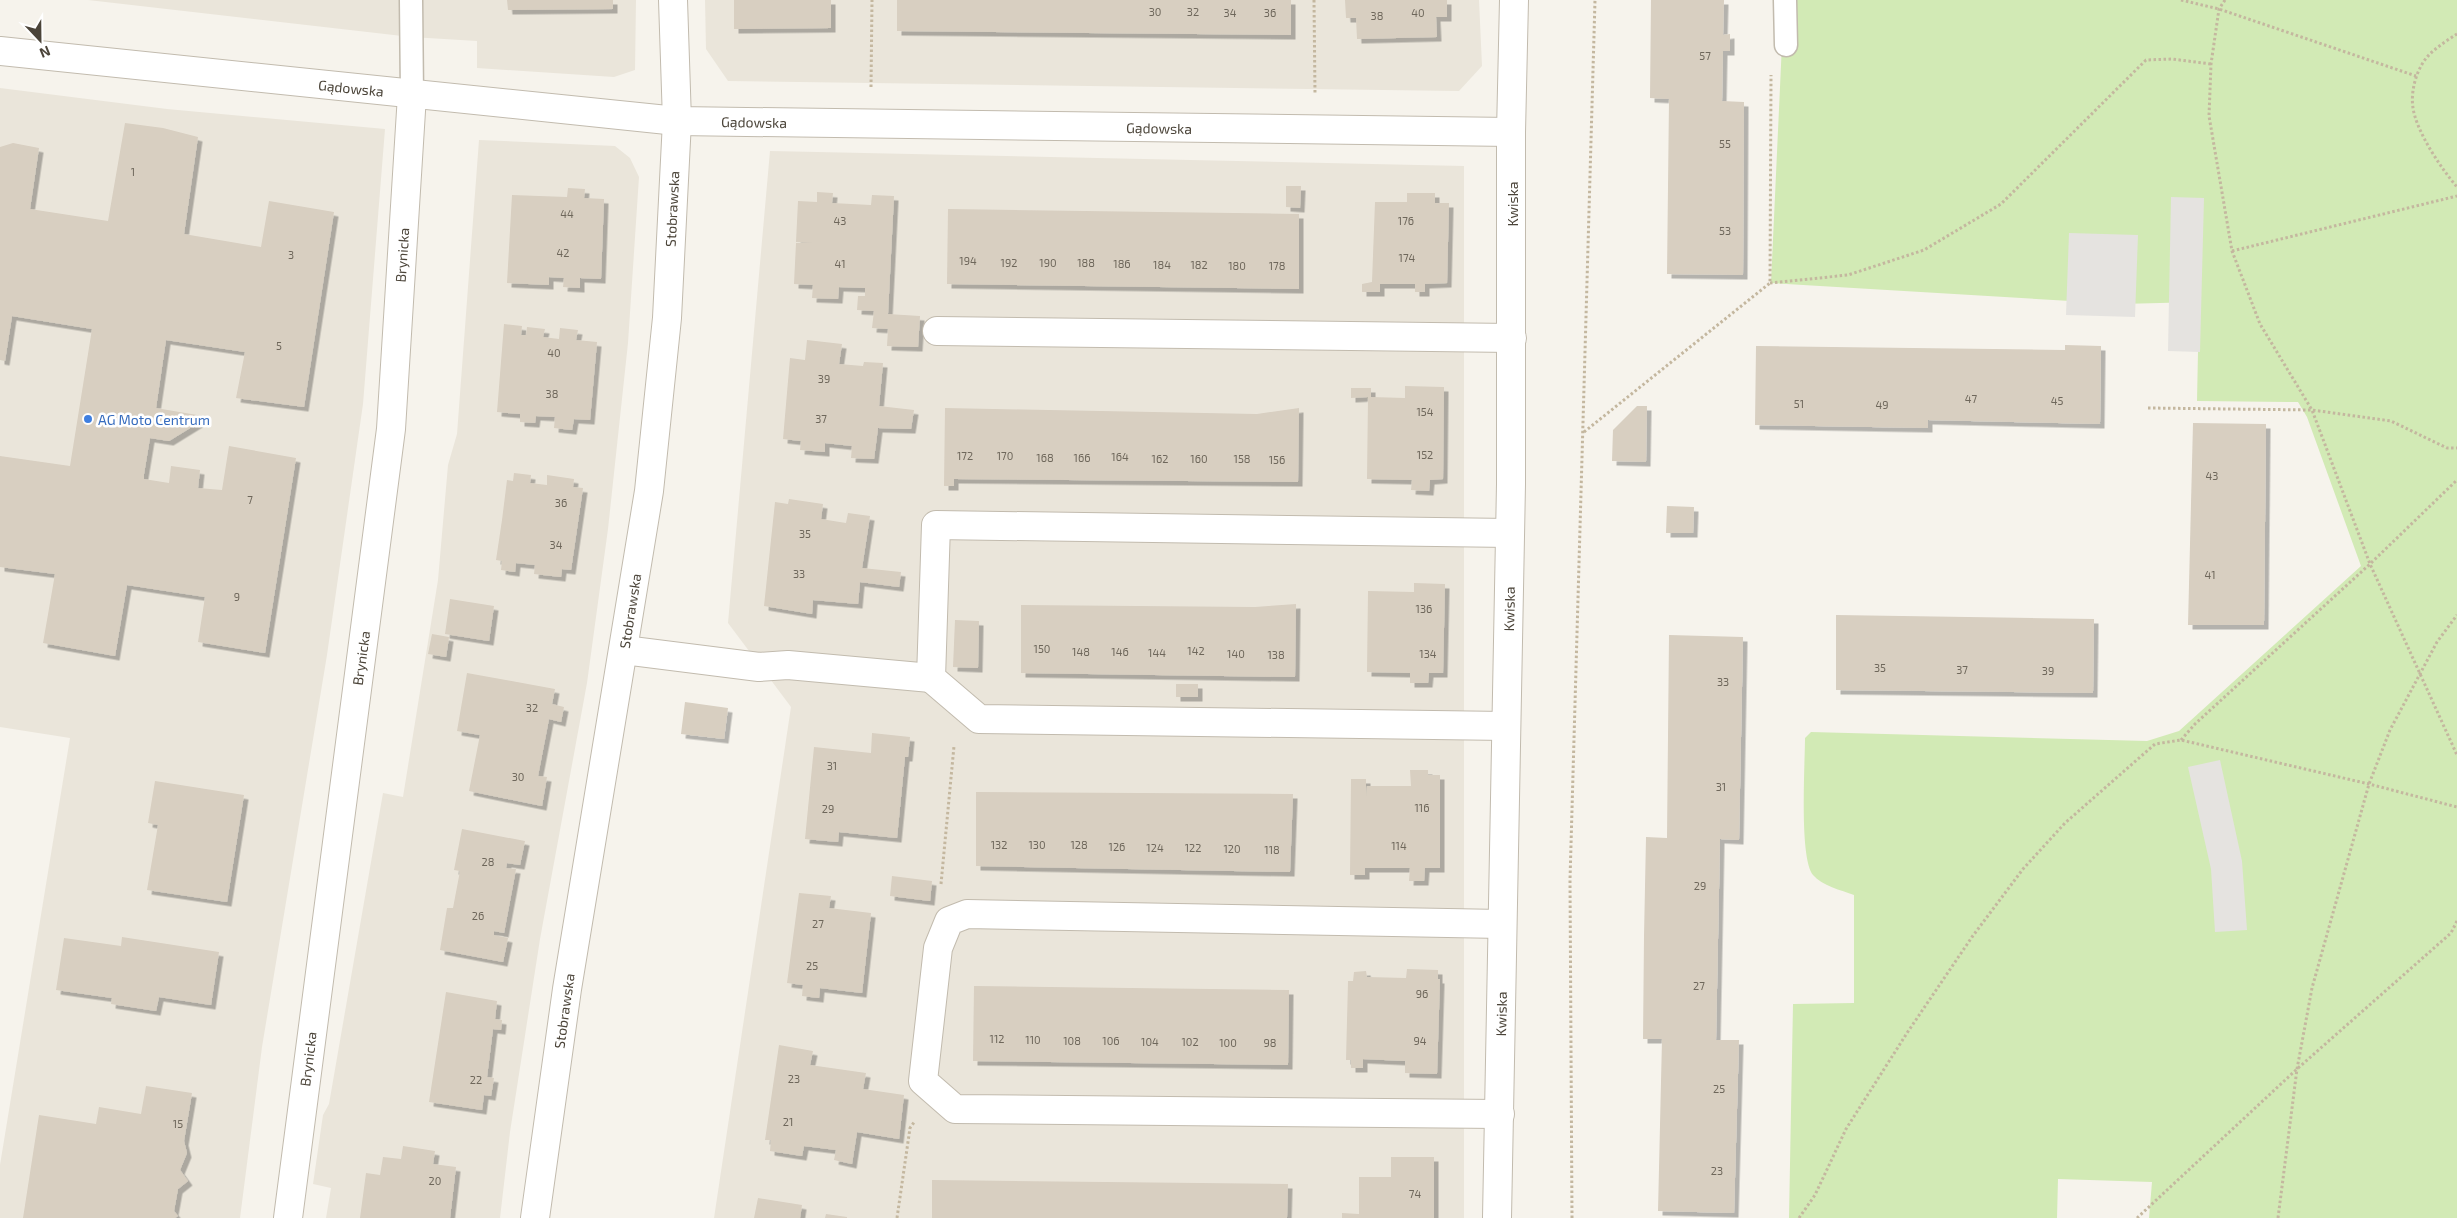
<svg xmlns="http://www.w3.org/2000/svg" width="2457" height="1218" font-family="'Exo 2',sans-serif">
<style>
.residential{fill:#eae5da}
.green{fill:#d2eab5}
.parking{fill:#e5e3e0}
.building{fill:#d8cfc1;filter:url(#shadow)}
.lines{fill:none;stroke-linecap:round;stroke-linejoin:round}
.lane-casing{stroke:#c2bbae;stroke-width:25}
.street-casing{stroke:#c2bbae;stroke-width:30}
.path{stroke:#c4b79f;stroke-width:3;stroke-dasharray:2.5 2.5;stroke-linecap:butt}
.lane{stroke:#fff;stroke-width:22}
.street{stroke:#fff;stroke-width:28}
.shop-dot{fill:#3f7fe0;stroke:#fff;stroke-width:2}
.labels{text-anchor:middle;dominant-baseline:central;stroke-width:5;stroke-linejoin:round;paint-order:stroke}
.number-label{font-size:11px;fill:#6e675b}
.street-label{font-size:14px;fill:#4b4439;stroke:#fff}
.shop-label{font-size:14px;fill:#366cbe;stroke:#fff;text-anchor:start}
</style>
<defs>
<filter id="shadow"><feDropShadow dx="4.5" dy="4.5" stdDeviation="0" flood-color="#0004"/></filter>
</defs>
<rect width="100%" height="100%" fill="#f6f3ec"/>
<g class="residential">
<polygon points="88,0 636,0 635,70 614,77 477,68 477,41 411,37"/>
<polygon points="705,0 1479,0 1482,66 1459,91 728,81 706,49"/>
<polygon points="0,88 167,109 385,129 363,404 327,655 262,1047 240,1218 0,1218 0,1165 70,738 0,727"/>
<polygon points="479,140 615,146 630,158 639,177 628,343 608,529 587,683 540,939 510,1132 500,1218 326,1218 331,1188 313,1184 323,1115 329,1104 383,793 403,797 438,580 448,465 457,434"/>
<polygon points="770,151 1464,166 1464,1218 714,1218 791,707 728,623"/>
</g>
<path class="green" d="M1784 0H2457V1218H2149L2152 1182 2058 1179 2057 1218H1789L1793 1004 1854 1003V895C1841 890 1822 886 1813 875 1799 858 1805 764 1805 738L1811 732 2147 741 2179 731 2361 566 2307 417 2298 402 2197 401 2199 302 2121 304 1771 283Z"/>
<g class="parking">
<polygon points="2171,197 2204,198 2200,352 2168,351"/>
<polygon points="2069,233 2138,235 2135,317 2066,315"/>
<polygon points="2220,760 2242,861 2247,930 2215,932 2211,869 2188,767"/>
</g>
<g class="building">
<polygon points="507,0 613,0 613,9 508,10"/>
<polygon points="734,0 831,0 831,28 734,29"/>
<polygon points="897,0 1291,0 1291,35 897,31"/>
<polygon points="1345,0 1447,0 1447,17 1436,17 1437,37 1357,39 1356,18 1346,18"/>
<polygon points="1651,0 1724,0 1723,35 1730,34 1730,51 1723,51 1722,101 1744,102 1743,275 1667,274 1669,99 1650,98"/>
<polygon points="125,123 163,128 198,137 184,234 261,247 269,201 334,212 304,407 236,398 245,352 166,340 156,408 203,416 203,420 169,441 150,438 144,474 144,479 169,483 171,466 200,470 198,488 222,490 229,446 296,458 265,653 198,642 205,597 127,585 115,656 43,643 55,574 0,567 0,456 70,466 92,329 12,316 5,361 0,360 0,147 13,143 39,148 30,209 108,221"/>
<polygon points="1286,186 1301,186 1300,208 1286,207"/>
<polygon points="568,188 585,189 584,198 604,199 601,279 580,278 580,288 563,287 564,278 549,277 549,285 507,283 512,195 567,197"/>
<polygon points="817,192 833,193 832,203 871,205 872,195 894,196 888,314 920,316 918,347 887,346 888,329 872,328 874,311 857,310 858,296 865,296 865,288 839,287 838,299 812,298 813,285 794,284 796,243 812,243 796,242 798,201 817,202"/>
<polygon points="1407,193 1435,193 1435,203 1449,203 1447,283 1425,284 1425,292 1415,292 1415,284 1380,284 1380,292 1362,292 1362,284 1372,282 1375,202 1407,202"/>
<polygon points="948,209 1299,214 1299,289 947,284"/>
<polygon points="504,324 522,326 521,335 526,335 527,327 545,329 543,337 559,339 560,328 578,330 576,340 597,342 590,420 574,419 572,430 554,428 555,417 536,416 535,423 520,422 520,414 497,412"/>
<polygon points="807,340 842,344 839,364 863,366 864,362 883,363 879,406 914,410 911,429 878,428 874,459 851,458 852,446 825,443 825,452 800,450 801,441 783,439 790,358 805,360"/>
<polygon points="2065,345 2101,346 2100,424 1928,420 1928,428 1755,425 1756,346 2065,350"/>
<polygon points="1405,386 1444,387 1443,479 1430,480 1429,491 1411,490 1412,480 1367,479 1368,397 1351,398 1351,388 1371,388 1371,397 1405,398"/>
<polygon points="1637,406 1647,406 1646,462 1612,461 1613,430"/>
<polygon points="945,408 1257,414 1299,408 1298,482 954,479 954,486 944,486"/>
<polygon points="2193,423 2266,424 2264,625 2188,625"/>
<polygon points="514,473 531,475 530,483 547,485 547,475 574,479 573,487 583,488 571,570 562,569 561,577 534,574 535,565 516,563 515,572 501,570 502,561 496,560 502,520 507,480 513,481"/>
<polygon points="789,499 823,504 821,519 846,523 848,513 870,516 862,568 901,572 899,587 860,582 858,604 813,600 812,614 764,606 775,502 788,504"/>
<polygon points="1667,506 1694,507 1693,533 1666,533"/>
<polygon points="1414,583 1445,584 1443,673 1429,673 1428,683 1410,683 1410,673 1367,672 1368,591 1414,592"/>
<polygon points="450,599 494,606 489,641 445,634"/>
<polygon points="1296,604 1295,677 1021,673 1021,605 1255,607"/>
<polygon points="1836,615 2094,619 2093,693 1836,690"/>
<polygon points="955,620 979,621 978,668 953,667"/>
<polygon points="432,634 449,637 446,657 428,654"/>
<polygon points="1669,635 1743,637 1739,840 1720,839 1716,1040 1739,1040 1734,1213 1658,1211 1662,1039 1643,1039 1644,936 1646,837 1667,838"/>
<polygon points="467,673 555,689 552,704 564,707 561,722 549,719 538,776 547,777 542,806 469,791 480,735 457,731"/>
<rect x="1176" y="684" width="22" height="13"/>
<polygon points="685,702 728,708 724,739 681,734"/>
<polygon points="872,733 910,737 908,757 905,757 897,838 839,832 838,842 805,839 814,747 871,753"/>
<polygon points="1410,770 1428,770 1428,775 1440,775 1440,868 1425,868 1424,881 1409,881 1410,868 1365,868 1365,875 1350,875 1351,779 1366,779 1366,796 1367,786 1411,786"/>
<polygon points="155,781 244,795 227,902 147,890 158,825 148,823"/>
<polygon points="976,792 1293,794 1290,872 976,866"/>
<polygon points="462,829 525,841 520,865 507,863 506,868 516,869 504,933 494,931 494,935 508,938 503,962 440,950 447,908 453,908 460,871 454,870"/>
<polygon points="892,876 932,881 930,901 890,896"/>
<polygon points="799,893 831,896 829,908 871,913 862,993 820,988 819,998 802,996 803,985 787,983"/>
<polygon points="122,937 219,952 211,1005 159,997 156,1011 111,1004 112,998 56,990 64,938 121,946"/>
<polygon points="1407,969 1438,970 1438,979 1440,979 1437,1074 1405,1073 1405,1061 1363,1059 1363,1068 1351,1068 1351,1060 1346,1060 1348,981 1353,981 1354,972 1366,971 1367,977 1406,978"/>
<polygon points="974,986 1289,990 1288,1065 973,1061"/>
<polygon points="446,992 497,1001 495,1019 502,1020 501,1030 493,1029 487,1077 494,1078 491,1096 484,1095 482,1110 429,1102"/>
<polygon points="779,1045 813,1051 810,1065 866,1073 863,1089 904,1095 899,1139 857,1132 852,1164 834,1160 836,1150 804,1146 802,1156 770,1151 771,1140 765,1140"/>
<polygon points="146,1086 192,1093 184,1141 187,1153 180,1170 188,1181 178,1189 174,1211 178,1216 175,1218 23,1218 39,1115 96,1124 99,1107 141,1114"/>
<polygon points="403,1146 435,1151 433,1164 456,1167 450,1218 360,1218 366,1173 380,1175 383,1157 401,1159"/>
<polygon points="1391,1157 1434,1157 1434,1218 1342,1218 1342,1213 1359,1214 1359,1177 1391,1177"/>
<polygon points="932,1180 1288,1184 1287,1218 932,1218"/>
<polygon points="758,1198 802,1205 800,1218 754,1218"/>
<polygon points="826,1214 847,1217 847,1218 825,1218"/>
</g>
<g class="lines">
<defs>
<g id="lane">
<polyline points="411,0 412,95"/>
<polyline points="1785,0 1786,45"/>
</g>
<g id="street">
<polyline points="0,51 677,121 1511,132"/>
<polyline points="937,331 1512,338"/>
<polyline points="624,650 759,667 788,665 931,678"/>
<polyline points="1506,726 979,719 931,678 936,525 1510,533"/>
<polyline points="1500,1114 955,1109 923,1081 938,948 949,921 967,914 1502,924"/>
<polyline points="288,1218 391,429 412,95"/>
<polyline points="535,1218 567,989 649,491 667,318 677,121 673,0"/>
<polyline points="1497,1218 1511,484 1511,132 1514,0"/>
</g>
</defs>
<use href="#lane" class="lane-casing"/>
<use href="#street" class="street-casing"/>
<g class="path">
<polyline points="1314,0 1315,94"/>
<polyline points="2181,0 2219,9 2416,76"/>
<polyline points="2225,0 2219,9 2211,64 2209,116 2232,251 2260,324 2312,410 2370,564 2457,755"/>
<path d="M2457 34C2449 39 2440 45 2432 52 2418 64 2410 89 2413 108 2417 133 2441 168 2457 187"/>
<polyline points="871,87 872,0"/>
<polyline points="2232,251 2457,196"/>
<polyline points="1770,283 1848,275 1924,250 2001,204 2146,60 2172,59 2211,64"/>
<polyline points="2148,408 2312,410 2391,421 2447,448 2457,448"/>
<polyline points="1584,432 1770,283 1771,75"/>
<polyline points="2181,740 2195,724 2370,564 2457,480"/>
<polyline points="941,884 954,746"/>
<polyline points="897,1218 910,1128 915,1121"/>
<polyline points="1572,1218 1570,880 1595,0"/>
<polyline points="1799,1218 1815,1195 1846,1129 1907,1033 1972,937 2023,869 2065,823 2155,744 2181,740 2369,784 2457,807"/>
<polyline points="2137,1218 2297,1069 2451,933 2457,921"/>
<polyline points="2278,1218 2297,1069 2312,988 2369,784 2390,730 2437,642 2457,615"/>
</g>
<use href="#lane" class="lane"/>
<use href="#street" class="street"/>
</g>
<circle class="shop-dot" cx="88" cy="419" r="5"/>
<g class="labels">
<g class="number-label">
<text x="1155" y="11">30</text>
<text x="1193" y="11">32</text>
<text x="1230" y="12">34</text>
<text x="1270" y="12">36</text>
<text x="1418" y="12">40</text>
<text x="1377" y="15">38</text>
<text x="1705" y="55">57</text>
<text x="1725" y="143">55</text>
<text x="133" y="171">1</text>
<text x="567" y="213">44</text>
<text x="840" y="220">43</text>
<text x="1406" y="220">176</text>
<text x="1725" y="230">53</text>
<text x="563" y="252">42</text>
<text x="291" y="254">3</text>
<text x="1407" y="257">174</text>
<text x="968" y="260">194</text>
<text x="1009" y="262">192</text>
<text x="1048" y="262">190</text>
<text x="1086" y="262">188</text>
<text x="840" y="263">41</text>
<text x="1122" y="263">186</text>
<text x="1162" y="264">184</text>
<text x="1199" y="264">182</text>
<text x="1237" y="265">180</text>
<text x="1277" y="265">178</text>
<text x="279" y="345">5</text>
<text x="554" y="352">40</text>
<text x="824" y="378">39</text>
<text x="552" y="393">38</text>
<text x="1971" y="398">47</text>
<text x="2057" y="400">45</text>
<text x="1799" y="403">51</text>
<text x="1882" y="404">49</text>
<text x="1425" y="411">154</text>
<text x="821" y="418">37</text>
<text x="1425" y="454">152</text>
<text x="965" y="455">172</text>
<text x="1005" y="455">170</text>
<text x="1120" y="456">164</text>
<text x="1045" y="457">168</text>
<text x="1082" y="457">166</text>
<text x="1160" y="458">162</text>
<text x="1199" y="458">160</text>
<text x="1242" y="458">158</text>
<text x="1277" y="459">156</text>
<text x="2212" y="475">43</text>
<text x="250" y="499">7</text>
<text x="561" y="502">36</text>
<text x="805" y="533">35</text>
<text x="556" y="544">34</text>
<text x="799" y="573">33</text>
<text x="2210" y="574">41</text>
<text x="237" y="596">9</text>
<text x="1424" y="608">136</text>
<text x="1042" y="648">150</text>
<text x="1196" y="650">142</text>
<text x="1081" y="651">148</text>
<text x="1120" y="651">146</text>
<text x="1157" y="652">144</text>
<text x="1236" y="653">140</text>
<text x="1428" y="653">134</text>
<text x="1276" y="654">138</text>
<text x="1880" y="667">35</text>
<text x="1962" y="669">37</text>
<text x="2048" y="670">39</text>
<text x="1723" y="681">33</text>
<text x="532" y="707">32</text>
<text x="832" y="765">31</text>
<text x="518" y="776">30</text>
<text x="1721" y="786">31</text>
<text x="1422" y="807">116</text>
<text x="828" y="808">29</text>
<text x="999" y="844">132</text>
<text x="1037" y="844">130</text>
<text x="1079" y="844">128</text>
<text x="1399" y="845">114</text>
<text x="1117" y="846">126</text>
<text x="1155" y="847">124</text>
<text x="1193" y="847">122</text>
<text x="1232" y="848">120</text>
<text x="1272" y="849">118</text>
<text x="488" y="861">28</text>
<text x="1700" y="885">29</text>
<text x="478" y="915">26</text>
<text x="818" y="923">27</text>
<text x="812" y="965">25</text>
<text x="1699" y="985">27</text>
<text x="1422" y="993">96</text>
<text x="997" y="1038">112</text>
<text x="1033" y="1039">110</text>
<text x="1072" y="1040">108</text>
<text x="1111" y="1040">106</text>
<text x="1420" y="1040">94</text>
<text x="1150" y="1041">104</text>
<text x="1190" y="1041">102</text>
<text x="1228" y="1042">100</text>
<text x="1270" y="1042">98</text>
<text x="794" y="1078">23</text>
<text x="476" y="1079">22</text>
<text x="1719" y="1088">25</text>
<text x="788" y="1121">21</text>
<text x="178" y="1123">15</text>
<text x="1717" y="1170">23</text>
<text x="435" y="1180">20</text>
<text x="1415" y="1193">74</text>
</g>
<g class="street-label">
<text transform="translate(351 88) rotate(6)">Gądowska</text>
<text transform="translate(754 122) rotate(1)">Gądowska</text>
<text transform="translate(1159 128) rotate(1)">Gądowska</text>
<text transform="translate(1512 204) rotate(-90)">Kwiska</text>
<text transform="translate(672 209) rotate(-87)">Stobrawska</text>
<text transform="translate(402 255) rotate(-86)">Brynicka</text>
<text transform="translate(1509 609) rotate(-89)">Kwiska</text>
<text transform="translate(630 611) rotate(-81)">Stobrawska</text>
<text transform="translate(361 658) rotate(-82)">Brynicka</text>
<text transform="translate(564 1011) rotate(-82)">Stobrawska</text>
<text transform="translate(1501 1014) rotate(-89)">Kwiska</text>
<text transform="translate(308 1059) rotate(-83)">Brynicka</text>
</g>
<g class="shop-label">
<text x="98" y="419">AG Moto Centrum</text>
</g>
</g>
<g transform="translate(40 40) rotate(158)" stroke="#ffffff" stroke-width="4" paint-order="stroke">
<path d="M0-4L9 19L0 12L-9 19Z" fill="#4b4439"/>
<text y="-8" font-size="14" font-weight="bold" text-anchor="middle" fill="#4b4439">N</text>
</g>
</svg>
